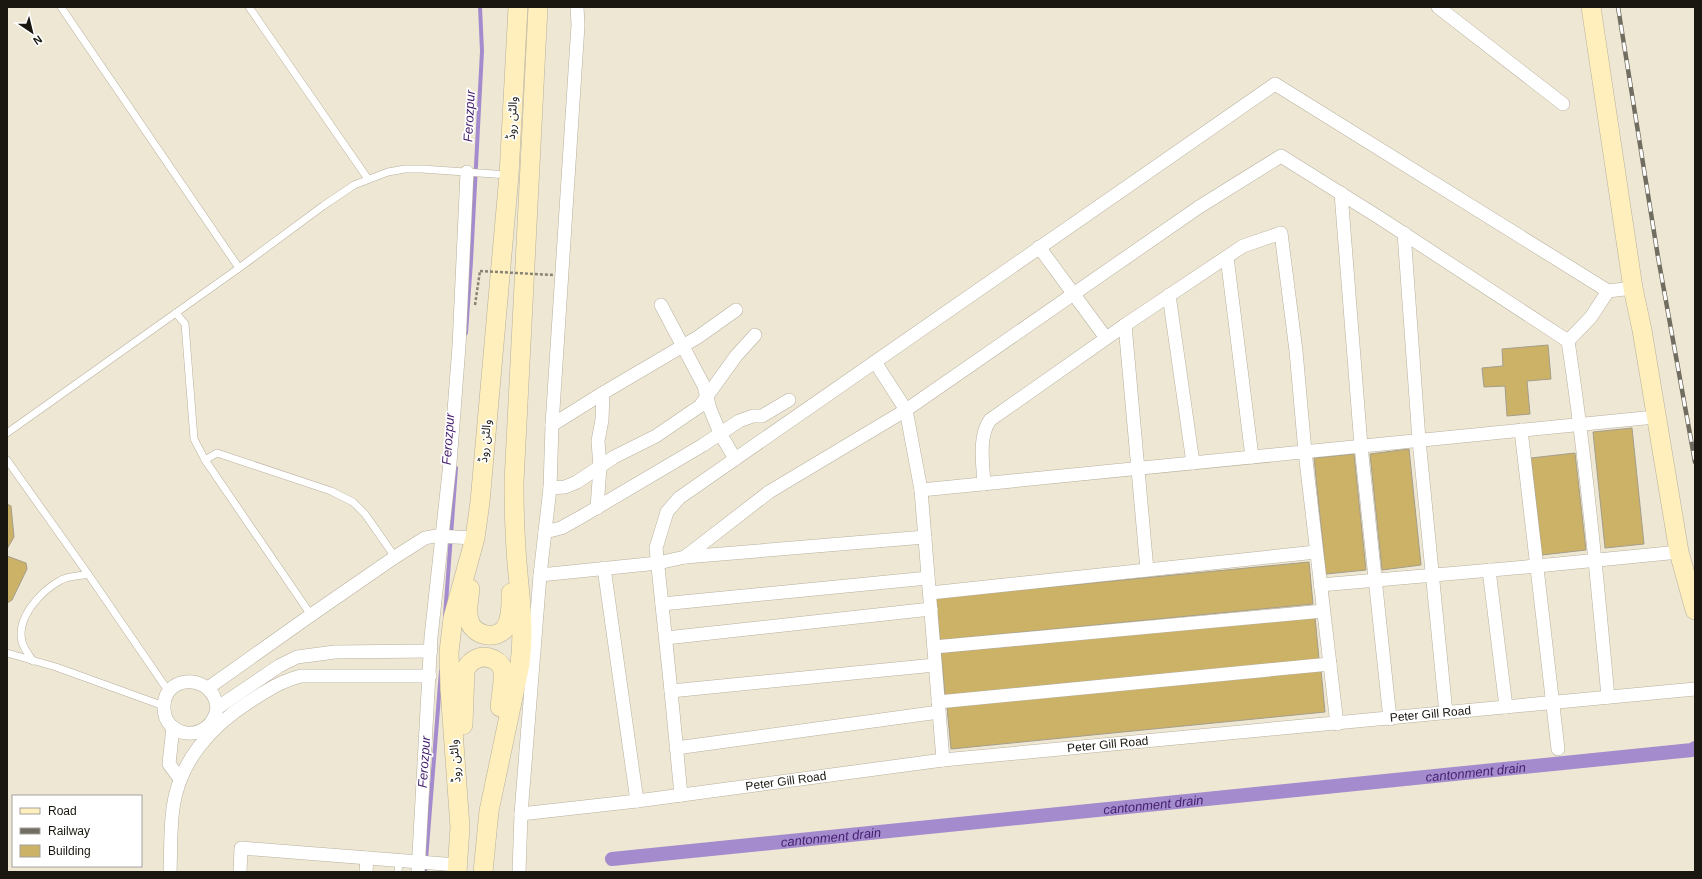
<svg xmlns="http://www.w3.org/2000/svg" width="1702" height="879" font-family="Helvetica,'Noto Sans Arabic',sans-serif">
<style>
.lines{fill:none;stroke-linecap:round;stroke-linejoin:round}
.stream{stroke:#a48bce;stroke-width:4}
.canal{stroke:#a48bce;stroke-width:14}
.building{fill:#ccb266;stroke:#a49d8b}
.service-casing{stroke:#b7b09e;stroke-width:8}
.minor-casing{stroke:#b7b09e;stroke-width:14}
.secondary-casing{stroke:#b7b09e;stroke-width:20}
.path{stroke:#888375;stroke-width:2.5;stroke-dasharray:3 2;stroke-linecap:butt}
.service{stroke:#fff;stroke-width:7}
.minor{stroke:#fff;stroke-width:13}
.secondary{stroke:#feefbd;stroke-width:19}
.rail-casing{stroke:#726d61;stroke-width:4.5}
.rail{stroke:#fff;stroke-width:3;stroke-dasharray:9;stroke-linecap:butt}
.path-bridge{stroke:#888375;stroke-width:2.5;stroke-dasharray:3 2;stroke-linecap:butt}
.labels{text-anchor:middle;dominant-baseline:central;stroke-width:3.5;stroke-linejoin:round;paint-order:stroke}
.street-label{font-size:12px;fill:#1a1710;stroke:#fff}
.water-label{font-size:13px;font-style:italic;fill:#441e6e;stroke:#fff}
</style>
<rect width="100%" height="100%" fill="#eee7d3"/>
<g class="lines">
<g class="stream">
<polyline points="466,333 471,261 482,51 480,7"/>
<polyline points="445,616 456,468"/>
<polyline points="425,872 441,671"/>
</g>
<path class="canal" id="s1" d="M612 859 1692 750 1695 748"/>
</g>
<g class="building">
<polygon points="1548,345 1551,379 1527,381 1530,414 1507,416 1505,386 1484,387 1482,368 1503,366 1502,349"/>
<polygon points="1632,428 1644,544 1605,548 1593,432"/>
<polygon points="1409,449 1421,565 1382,570 1370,454"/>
<polygon points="1575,453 1586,550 1542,555 1531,458"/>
<polygon points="1354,454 1366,570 1326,574 1314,458"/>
<polygon points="7,504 11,506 14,537 7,549"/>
<polygon points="7,556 26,563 27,569 12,600 7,603"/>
<polygon points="1309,562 1313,604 940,640 936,598"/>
<polygon points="1315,617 1319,659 945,695 941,653"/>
<polygon points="1321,670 1325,712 951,749 947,707"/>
</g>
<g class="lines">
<defs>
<g id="service">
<polyline points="61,7 239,268"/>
<polyline points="249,7 368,179"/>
<polyline points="176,313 185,324 194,439 205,460 311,615"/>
<polyline points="7,433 239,268 323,206 354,185 388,172 405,169 422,169 508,175"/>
<polyline points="7,460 88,574 169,692"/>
<polyline points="205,460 217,453 331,491 353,502 365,514 395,557"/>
<polyline points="7,653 56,667 164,706"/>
<path d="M33 661C29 655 24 649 22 642 16 617 41 591 61 580 69 576 80 576 88 574"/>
<polyline points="398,872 399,861"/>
</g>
<g id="minor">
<polyline points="1438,7 1563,104"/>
<polyline points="1341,193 1361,446 1390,719"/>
<polyline points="1404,233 1419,440 1446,713"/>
<polyline points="1039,247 1106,338"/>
<polyline points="1227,257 1252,457"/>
<polyline points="1169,295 1193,463"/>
<polyline points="661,305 704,386 710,409 720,433 735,459"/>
<polyline points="1125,325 1147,570"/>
<polyline points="1568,341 1591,317 1608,291"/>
<polyline points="875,362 906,410 921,490 943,760"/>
<polyline points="552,425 603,393 698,337 736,310"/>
<polyline points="1521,430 1558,749"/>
<path d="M984 484C983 464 978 437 990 420L1125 325 1243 246 1281 233 1296 351 1305 452 1337 724"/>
<polyline points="550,488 565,487 577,482 614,457 656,436 700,406 736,356 755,335"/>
<polyline points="921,490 1655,417"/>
<polyline points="597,508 600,467 598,441 602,420 603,393"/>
<polyline points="545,532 561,528 581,517 703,445 739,421 753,416 762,416 789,400"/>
<path d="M685 557 769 492 906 410 1199 207 1281 156 1380 218 1568 341C1586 459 1597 578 1608 697"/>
<polyline points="604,568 637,801"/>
<polyline points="1489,570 1506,707"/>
<polyline points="540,575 658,563 685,557 925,537"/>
<polyline points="1320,585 1537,566 1679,552"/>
<polyline points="930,593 1316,552"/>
<polyline points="662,604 928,578"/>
<polyline points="666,638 931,609"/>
<polyline points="934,647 1323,611"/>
<polyline points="208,688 311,615 395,557 425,538 435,536 475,538"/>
<polyline points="671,691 935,665"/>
<polyline points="938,702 1330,664"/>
<path d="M217 708C214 674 166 673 164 705 162 740 211 744 217 708L279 666 297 657 335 652 431 651"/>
<polyline points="173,727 169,764 180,779"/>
<polyline points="676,748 939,712"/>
<polyline points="681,795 671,691 656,548 667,512 679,498 1275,84 1608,291 1633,288"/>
<path id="s2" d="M521 814 637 801 943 760 1695 689"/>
<path d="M170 872C171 851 170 829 173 808 179 762 211 726 249 702 266 691 281 681 301 676H430"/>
<polyline points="240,872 241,848 457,865"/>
<polyline points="366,872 367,858"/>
<polyline points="418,872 431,637 450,463 459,346 467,172"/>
<polyline points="519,872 521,814 540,575 550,488 552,425 578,25 577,7"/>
</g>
<g id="secondary">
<polyline points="1591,7 1633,288 1642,330 1679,552 1695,610"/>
<path d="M470 589C469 599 466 611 469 620 473 636 497 641 506 627 512 617 511 603 511 593"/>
<path d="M463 725 465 670C468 665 471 661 476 659 486 654 502 660 503 672 504 683 501 696 500 707"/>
<polyline points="457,872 460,827 450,689 449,652 453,618 475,538 480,502 509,175 518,7"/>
<path d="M483 872 489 811 520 664C524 633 521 605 518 574 515 544 514 513 514 482L538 7"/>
</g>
</defs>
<use href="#service" class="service-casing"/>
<use href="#minor" class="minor-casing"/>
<use href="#secondary" class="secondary-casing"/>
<polyline class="path" points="475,305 480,271"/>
<use href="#service" class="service"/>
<use href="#minor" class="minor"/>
<use href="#secondary" class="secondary"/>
<defs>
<polyline id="rail" points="1618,7 1658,257 1695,462"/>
</defs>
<use href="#rail" class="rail-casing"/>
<use href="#rail" class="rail"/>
<polyline class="path-bridge" points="480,271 553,275"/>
</g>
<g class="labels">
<g class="street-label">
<text transform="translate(512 118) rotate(-87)">والٹن روڈ</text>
<text transform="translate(485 441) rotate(-85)">والٹن روڈ</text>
<text stroke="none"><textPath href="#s2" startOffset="915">Peter Gill Road</textPath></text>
<text stroke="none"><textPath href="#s2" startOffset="591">Peter Gill Road</textPath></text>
<text transform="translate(455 761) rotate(-94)">والٹن روڈ</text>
<text stroke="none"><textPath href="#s2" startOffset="267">Peter Gill Road</textPath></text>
</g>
<g class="water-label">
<text transform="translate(469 116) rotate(-87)">Ferozpur</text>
<text transform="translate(448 439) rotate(-86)">Ferozpur</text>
<text transform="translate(424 762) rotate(-86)">Ferozpur</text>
<text stroke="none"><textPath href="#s1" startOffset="868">cantonment drain</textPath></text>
<text stroke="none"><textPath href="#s1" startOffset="544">cantonment drain</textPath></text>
<text stroke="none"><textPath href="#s1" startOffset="220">cantonment drain</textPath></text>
</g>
</g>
<rect width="1702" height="879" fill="none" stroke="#1a1710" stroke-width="16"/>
<rect x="12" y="795" width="130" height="72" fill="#ffffff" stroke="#a3a29f"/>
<rect x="20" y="808" width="20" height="6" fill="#feefbd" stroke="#a3a29f"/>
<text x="48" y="815" font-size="12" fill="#1a1710">Road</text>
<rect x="20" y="828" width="20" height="6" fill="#726d61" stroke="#a3a29f"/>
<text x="48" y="835" font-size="12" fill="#1a1710">Railway</text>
<rect x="20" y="845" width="20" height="12" fill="#ccb266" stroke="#a3a29f"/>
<text x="48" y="855" font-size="12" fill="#1a1710">Building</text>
<g transform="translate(32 32) rotate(145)" stroke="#ffffff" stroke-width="3" paint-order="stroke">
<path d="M0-3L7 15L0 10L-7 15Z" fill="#1a1710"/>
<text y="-6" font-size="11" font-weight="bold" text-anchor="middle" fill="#1a1710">N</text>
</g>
</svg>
